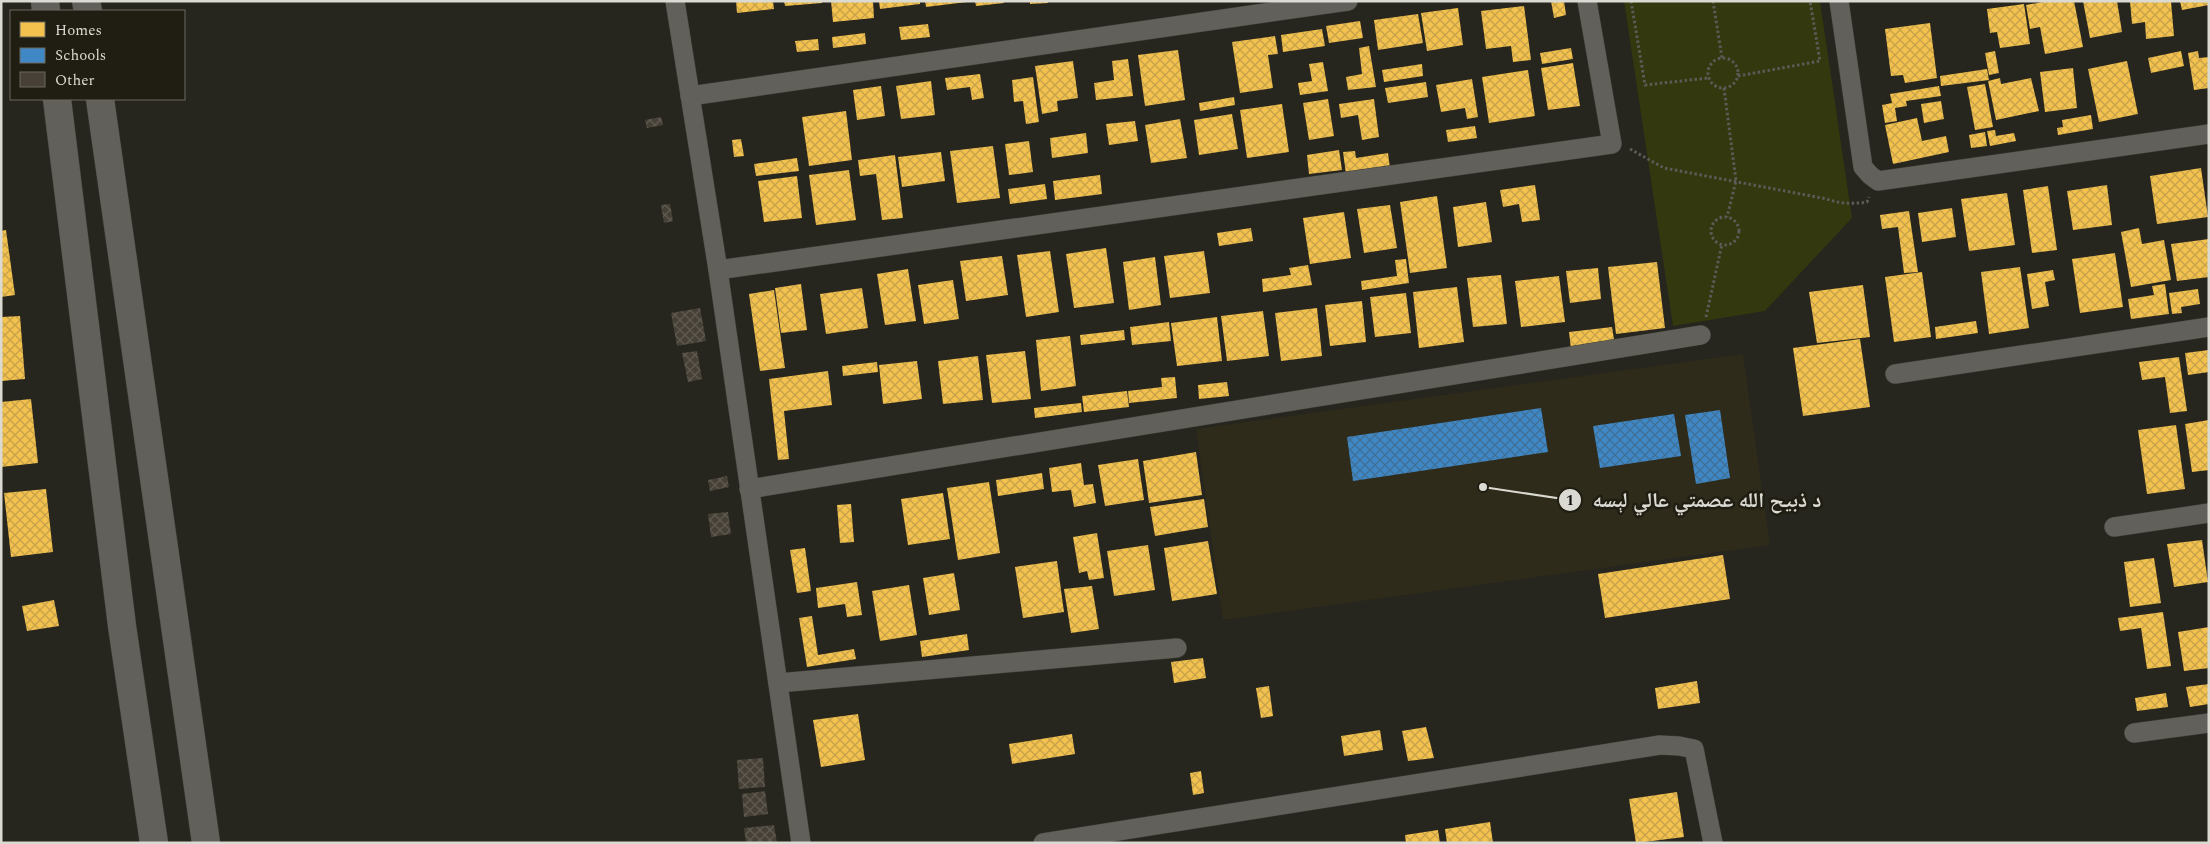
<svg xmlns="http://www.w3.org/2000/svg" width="2210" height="844" font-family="Spectral,'Noto Naskh Arabic',serif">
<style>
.built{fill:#2f2b1b}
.green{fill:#33380e}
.homes{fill:url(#homes-cross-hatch)}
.schools{fill:url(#schools-cross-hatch)}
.building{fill:url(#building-cross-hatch)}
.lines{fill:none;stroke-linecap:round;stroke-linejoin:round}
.street-casing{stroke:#403f39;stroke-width:20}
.secondary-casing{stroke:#403f39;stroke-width:29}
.path{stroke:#5c5b57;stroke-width:3;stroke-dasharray:2.5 2.5;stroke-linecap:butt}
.street{stroke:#61605a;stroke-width:19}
.secondary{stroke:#61605a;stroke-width:28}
.leader{fill:none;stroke:#dbdad2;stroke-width:2}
.callout-dot{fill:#dbdad2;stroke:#201d12;stroke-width:2}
.mark-label{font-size:15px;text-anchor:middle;font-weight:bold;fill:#111}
.callout-label{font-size:21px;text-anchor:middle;font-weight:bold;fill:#dbdad2;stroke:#201d12;stroke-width:5;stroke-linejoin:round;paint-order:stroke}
</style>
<defs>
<pattern id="homes-cross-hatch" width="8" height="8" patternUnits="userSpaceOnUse" patternTransform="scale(1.25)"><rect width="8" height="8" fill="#f2c14e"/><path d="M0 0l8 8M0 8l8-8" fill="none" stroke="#c6a14a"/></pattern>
<pattern id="schools-cross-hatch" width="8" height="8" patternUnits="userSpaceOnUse" patternTransform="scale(1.25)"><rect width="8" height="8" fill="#3f88c5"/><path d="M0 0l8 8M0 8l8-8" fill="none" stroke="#406f96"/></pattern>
<pattern id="building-cross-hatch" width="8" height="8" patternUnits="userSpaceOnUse" patternTransform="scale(1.25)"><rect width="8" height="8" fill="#464036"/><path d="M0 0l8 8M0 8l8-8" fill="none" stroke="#605b52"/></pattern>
</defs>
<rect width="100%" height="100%" fill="#26251e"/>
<polygon class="built" points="1743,354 1770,545 1223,620 1196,429"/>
<polygon class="green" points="1624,1 1820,1 1852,218 1765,311 1673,326"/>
<g class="homes">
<polygon points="736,1 773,1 774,9 737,13"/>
<polygon points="784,1 822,1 822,3 785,6"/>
<polygon points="831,1 873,1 874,18 833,22"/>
<polygon points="879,1 920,1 920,4 880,9"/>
<polygon points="925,1 967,1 967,2 926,7"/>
<polygon points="975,1 1004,1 1004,3 976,6"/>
<polygon points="1030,1 1048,1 1048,3 1030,4"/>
<polygon points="1551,1 1564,1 1566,15 1554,18"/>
<polygon points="2048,1 2074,1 2083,47 2045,54 2040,27 2030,29 2026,5"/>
<polygon points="2083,1 2117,1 2122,32 2090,38"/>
<polygon points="2130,1 2171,1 2174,36 2146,39 2145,22 2132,24"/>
<polygon points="2180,1 2209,1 2209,5 2182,10"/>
<polygon points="2024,4 2030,44 2000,48 1997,32 1990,33 1987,9"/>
<polygon points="1524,6 1531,60 1513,62 1511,46 1486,49 1481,11"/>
<polygon points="1458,8 1463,45 1427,51 1421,13"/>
<polygon points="1418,14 1423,43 1378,50 1374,20"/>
<polygon points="1360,21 1363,38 1329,43 1326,26"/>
<polygon points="1930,23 1937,78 1905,83 1903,75 1891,76 1885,29"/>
<polygon points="928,24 930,37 901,40 899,27"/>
<polygon points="1322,29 1325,46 1283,52 1281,35"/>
<polygon points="865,33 866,44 833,48 832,37"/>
<polygon points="1275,36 1278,54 1268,55 1273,88 1240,93 1232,42"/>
<polygon points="818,39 819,50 797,52 795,41"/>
<polygon points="1369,46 1376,87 1348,90 1346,77 1362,74 1359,48"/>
<polygon points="1571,48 1573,59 1542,64 1540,53"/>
<polygon points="1178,50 1185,100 1145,106 1138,55"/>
<polygon points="1995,51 1999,73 1989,75 1985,53"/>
<polygon points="2181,51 2184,66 2151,73 2148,58"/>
<polygon points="2198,51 2199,58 2209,57 2209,88 2194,90 2188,53"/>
<polygon points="1128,59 1133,96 1096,100 1094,83 1114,80 1112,61"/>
<polygon points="1073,61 1078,98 1057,101 1058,111 1042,114 1035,66"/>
<polygon points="2127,61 2138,114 2099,122 2088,69"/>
<polygon points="1323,62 1328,91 1300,95 1298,83 1312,81 1309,64"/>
<polygon points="1573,63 1580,106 1548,110 1541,68"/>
<polygon points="1422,64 1423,76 1384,82 1382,70"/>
<polygon points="2073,68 2077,108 2045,112 2040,72"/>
<polygon points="1987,69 1989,80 1941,86 1940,76"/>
<polygon points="1528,70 1535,116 1489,123 1482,77"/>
<polygon points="980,74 984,98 972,100 970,87 947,90 945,78"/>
<polygon points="1033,77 1039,122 1026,124 1023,101 1014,102 1012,80"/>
<polygon points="2000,78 2001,84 2031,78 2039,111 1996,120 1988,81"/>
<polygon points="1472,79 1478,117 1467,119 1465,108 1441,112 1436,85"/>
<polygon points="931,81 935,115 901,119 896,86"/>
<polygon points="1426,82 1428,97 1388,103 1385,88"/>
<polygon points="1985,84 1993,127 1975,130 1967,87"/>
<polygon points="881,86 885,116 857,120 853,90"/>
<polygon points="1939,86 1941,96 1906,101 1907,106 1895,108 1897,121 1885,123 1882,105 1892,103 1890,94"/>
<polygon points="1234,97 1235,105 1200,111 1199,103"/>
<polygon points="1328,99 1334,136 1309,140 1303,103"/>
<polygon points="1374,99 1379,137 1362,140 1358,115 1341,118 1339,104"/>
<polygon points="1941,101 1944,119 1924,123 1921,104"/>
<polygon points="1282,104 1289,152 1247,158 1240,110"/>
<polygon points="846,111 852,160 809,166 802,117"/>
<polygon points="1232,114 1238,149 1199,155 1194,120"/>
<polygon points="2091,115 2093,129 2058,135 2057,128 2063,127 2062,120"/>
<polygon points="1917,118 1922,141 1946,136 1949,152 1893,164 1885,125"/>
<polygon points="1180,119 1187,158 1151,163 1145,125"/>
<polygon points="1135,121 1138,141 1109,145 1106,124"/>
<polygon points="1475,126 1477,138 1448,142 1446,130"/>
<polygon points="1995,130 1996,136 2014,133 2016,141 1990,146 1987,131"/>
<polygon points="1985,132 1987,146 1971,148 1969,135"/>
<polygon points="1086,133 1088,153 1052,158 1050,138"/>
<polygon points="741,139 744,156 734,157 732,140"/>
<polygon points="1029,141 1033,172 1009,175 1005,144"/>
<polygon points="993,146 1000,198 957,203 950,151"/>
<polygon points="1339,150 1342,170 1309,174 1307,155"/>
<polygon points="1355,151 1356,158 1388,153 1390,168 1346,174 1343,152"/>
<polygon points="941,152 945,181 902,187 898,157"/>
<polygon points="895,155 903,218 882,220 876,174 860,176 858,160"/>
<polygon points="797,158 799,171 756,176 754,164"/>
<polygon points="2201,168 2208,217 2157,224 2150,176"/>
<polygon points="849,170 856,220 816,225 809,175"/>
<polygon points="1100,175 1102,194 1055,200 1053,181"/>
<polygon points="797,176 802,218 764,222 758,181"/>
<polygon points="1045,184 1047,199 1010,204 1008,189"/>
<polygon points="1535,185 1540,220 1522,222 1519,204 1503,207 1500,190"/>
<polygon points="2107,185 2112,225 2073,230 2067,191"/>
<polygon points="2048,186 2057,250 2032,253 2023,190"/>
<polygon points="2007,193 2015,245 1969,251 1961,199"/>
<polygon points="1437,196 1447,268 1410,273 1400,202"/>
<polygon points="1486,202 1492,242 1458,247 1453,207"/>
<polygon points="1390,205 1397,248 1364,253 1357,209"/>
<polygon points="1952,208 1956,237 1922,242 1918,213"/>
<polygon points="1909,211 1918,272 1904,273 1898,227 1882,229 1880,215"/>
<polygon points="1344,212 1351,258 1310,264 1303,218"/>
<polygon points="1251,228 1253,241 1219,246 1217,233"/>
<polygon points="2139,228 2142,244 2164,240 2171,280 2131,287 2121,232"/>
<polygon points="6,230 15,295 1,297 1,231"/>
<polygon points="2209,239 2209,277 2177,281 2171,244"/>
<polygon points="1106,248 1114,303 1074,308 1066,254"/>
<polygon points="1050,251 1059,312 1026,317 1017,255"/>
<polygon points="1204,251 1210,293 1170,298 1164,256"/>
<polygon points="2115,253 2123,307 2080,313 2072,259"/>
<polygon points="1002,256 1008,295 966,301 960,261"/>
<polygon points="1155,257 1161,305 1129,310 1123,262"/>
<polygon points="1406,259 1409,283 1362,290 1361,281 1397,276 1395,260"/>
<polygon points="1657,262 1665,328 1616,334 1608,267"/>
<polygon points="1308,265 1312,285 1263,292 1262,279 1291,275 1289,268"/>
<polygon points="2020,267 2029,328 1989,334 1981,272"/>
<polygon points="1598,268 1601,299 1570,303 1566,271"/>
<polygon points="908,269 916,321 885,325 877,274"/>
<polygon points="2053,270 2055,280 2045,282 2049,306 2032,309 2027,274"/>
<polygon points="1922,272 1931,337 1894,342 1885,277"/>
<polygon points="1501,275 1507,324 1473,327 1467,278"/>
<polygon points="1559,276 1565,322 1521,327 1515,281"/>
<polygon points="953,280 959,319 924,324 918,285"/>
<polygon points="801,284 807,330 781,333 775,288"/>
<polygon points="2165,284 2169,314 2131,319 2128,299 2154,295 2152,286"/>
<polygon points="1863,285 1870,337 1817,343 1809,292"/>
<polygon points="1457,287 1464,342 1419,348 1413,292"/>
<polygon points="862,288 868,328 826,334 820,294"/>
<polygon points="2198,289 2200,304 2181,307 2182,313 2172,314 2169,293"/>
<polygon points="774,290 785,368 760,371 749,294"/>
<polygon points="1406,293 1411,333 1375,337 1370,297"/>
<polygon points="1362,301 1366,342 1330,346 1325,305"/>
<polygon points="1317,308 1322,356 1281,361 1275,313"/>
<polygon points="1263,311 1269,356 1227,361 1221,316"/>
<polygon points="20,316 25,379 1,381 1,317"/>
<polygon points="1217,317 1222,361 1177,366 1171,323"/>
<polygon points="1976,321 1978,333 1936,339 1935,327"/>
<polygon points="1169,322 1171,341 1132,345 1130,327"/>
<polygon points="1612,327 1615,345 1571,349 1569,332"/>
<polygon points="1124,330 1125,340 1081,345 1080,335"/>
<polygon points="1070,336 1076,386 1041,391 1036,340"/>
<polygon points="1860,339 1870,407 1803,416 1793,348"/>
<polygon points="2209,350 2209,372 2188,375 2185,353"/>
<polygon points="1025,351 1031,399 992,403 986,355"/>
<polygon points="978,356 983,400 943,404 938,361"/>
<polygon points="2179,357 2187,411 2170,413 2165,377 2142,380 2139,362"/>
<polygon points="917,361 922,399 883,404 879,365"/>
<polygon points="877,362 878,372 843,376 842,366"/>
<polygon points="828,371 832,405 784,411 789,459 778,460 769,379"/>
<polygon points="1175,377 1177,398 1129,403 1128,391 1162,387 1161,378"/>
<polygon points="1227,382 1229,396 1199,399 1198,385"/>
<polygon points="1127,391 1129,407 1084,412 1082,396"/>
<polygon points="31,399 38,463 1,467 1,402"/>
<polygon points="1081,403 1082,412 1035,418 1034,408"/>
<polygon points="2209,420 2209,470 2192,472 2185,424"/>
<polygon points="2176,425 2185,489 2147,494 2138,430"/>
<polygon points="1196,452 1202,495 1149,503 1143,461"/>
<polygon points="1138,459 1144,500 1105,506 1098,465"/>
<polygon points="1081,463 1084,485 1093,484 1096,503 1074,507 1071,490 1052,492 1049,468"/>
<polygon points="1042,473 1044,489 998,496 996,480"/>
<polygon points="989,482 1000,553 958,560 947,488"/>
<polygon points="46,489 53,552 11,557 4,493"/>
<polygon points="943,493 950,539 908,545 901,499"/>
<polygon points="1204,499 1208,527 1155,536 1150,507"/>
<polygon points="851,504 854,542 840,543 837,505"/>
<polygon points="1097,533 1104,578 1089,580 1087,571 1079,573 1073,537"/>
<polygon points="2202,540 2208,582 2174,587 2167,544"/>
<polygon points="1208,541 1217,594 1172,601 1164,548"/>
<polygon points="1148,545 1155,590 1114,596 1107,551"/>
<polygon points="805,548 811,591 797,593 790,550"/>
<polygon points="1723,555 1730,599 1605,618 1598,574"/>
<polygon points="2154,558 2161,603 2130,607 2124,562"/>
<polygon points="1057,561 1064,612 1023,618 1015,567"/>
<polygon points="954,573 960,610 929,615 923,578"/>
<polygon points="857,582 862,615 847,617 845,604 818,608 816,588"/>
<polygon points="909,585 917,635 880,641 872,591"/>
<polygon points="1092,586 1099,629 1071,633 1064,589"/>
<polygon points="54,600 59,626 27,631 22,606"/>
<polygon points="2163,612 2171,666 2147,669 2141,628 2120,631 2118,618"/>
<polygon points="812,616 818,655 854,649 856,659 807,667 799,618"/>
<polygon points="2209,627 2209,668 2184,671 2178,632"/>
<polygon points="967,634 969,650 922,657 920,641"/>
<polygon points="1203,658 1206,678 1174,683 1171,662"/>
<polygon points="1697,681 1700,703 1658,709 1655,688"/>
<polygon points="2209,684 2209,704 2190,707 2186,687"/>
<polygon points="1269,686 1273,716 1261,718 1256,688"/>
<polygon points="2166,693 2168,707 2137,711 2135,698"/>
<polygon points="858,714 865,760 821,767 813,720"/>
<polygon points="1426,727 1434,758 1408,761 1402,731"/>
<polygon points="1380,730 1383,750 1344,756 1341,736"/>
<polygon points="1072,734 1075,754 1012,764 1009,744"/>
<polygon points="1201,771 1204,793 1193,795 1190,773"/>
<polygon points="1677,792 1684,837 1636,843 1629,799"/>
<polygon points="1490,822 1493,843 1447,843 1445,829"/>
<polygon points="1438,830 1440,843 1406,843 1405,835"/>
</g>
<g class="schools">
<polygon points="1541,408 1548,452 1353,481 1347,437"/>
<polygon points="1720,410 1730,478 1696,484 1685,415"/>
<polygon points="1674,414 1681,456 1600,468 1593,426"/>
</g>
<g class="building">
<polygon points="661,117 663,125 647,128 645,120"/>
<polygon points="670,204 673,221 664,223 661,205"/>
<polygon points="700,308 706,341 677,346 671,313"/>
<polygon points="697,351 702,379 688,382 682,353"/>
<polygon points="727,476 729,487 710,491 708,480"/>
<polygon points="728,512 731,534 711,537 708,514"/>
<polygon points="763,758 765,787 739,789 737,760"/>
<polygon points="765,791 768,814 744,817 742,794"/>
<polygon points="774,825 777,843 746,843 744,828"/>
</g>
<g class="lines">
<defs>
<g id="street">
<polyline points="675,1 718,270 801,843"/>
<polyline points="1839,1 1863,167 1870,175 1878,181 2209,134"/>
<polyline points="690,96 1348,1"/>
<polyline points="718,270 1612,144 1587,1"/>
<polyline points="1895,374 2209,327"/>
<polyline points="749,489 1701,335"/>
<polyline points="2114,527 2209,513"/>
<polyline points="778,683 1177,648"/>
<polyline points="2134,733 2209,723"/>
<polyline points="1043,843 1660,745 1679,746 1694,749 1713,843"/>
</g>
<g id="secondary">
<polyline points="45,1 46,11"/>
<polyline points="86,1 88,11"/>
<polyline points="57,99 122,626 154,843"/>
<polyline points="100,99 206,843"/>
</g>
</defs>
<use href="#street" class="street-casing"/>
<use href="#secondary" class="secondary-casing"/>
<g class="path">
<polyline points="1631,1 1645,85 1708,78"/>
<polyline points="1713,1 1722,58"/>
<circle cx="1723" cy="73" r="15"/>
<polyline points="1738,76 1820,61 1810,1"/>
<polyline points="1724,88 1736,181 1727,217"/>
<path d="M1630 149 1664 168 1827 199C1840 204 1853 204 1867 202L1869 197"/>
<circle cx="1725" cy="231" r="14"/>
<polyline points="1706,317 1722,244"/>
</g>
<use href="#street" class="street"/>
<use href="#secondary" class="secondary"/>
</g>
<path class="leader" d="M1483 487L1570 500"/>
<g class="callout-dot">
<circle cx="1483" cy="487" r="5"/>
<circle cx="1570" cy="500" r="12"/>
</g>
<g class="mark-label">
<text x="1570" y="505">1</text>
</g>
<g class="callout-label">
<text x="1707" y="507">د ذبیح الله عصمتي عالي لېسه</text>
</g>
<rect width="2210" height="844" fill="none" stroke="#dbdad2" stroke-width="5"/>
<rect x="10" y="10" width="175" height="90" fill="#201d12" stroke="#6b695f"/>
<rect x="20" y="22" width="25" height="15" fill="#f2c14e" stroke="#6b695f"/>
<text x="55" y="35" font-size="15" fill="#dbdad2">Homes</text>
<rect x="20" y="48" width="25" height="15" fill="#3f88c5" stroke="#6b695f"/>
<text x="55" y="60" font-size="15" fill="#dbdad2">Schools</text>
<rect x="20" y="72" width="25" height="15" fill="#464036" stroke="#6b695f"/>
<text x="55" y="85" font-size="15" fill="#dbdad2">Other</text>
</svg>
